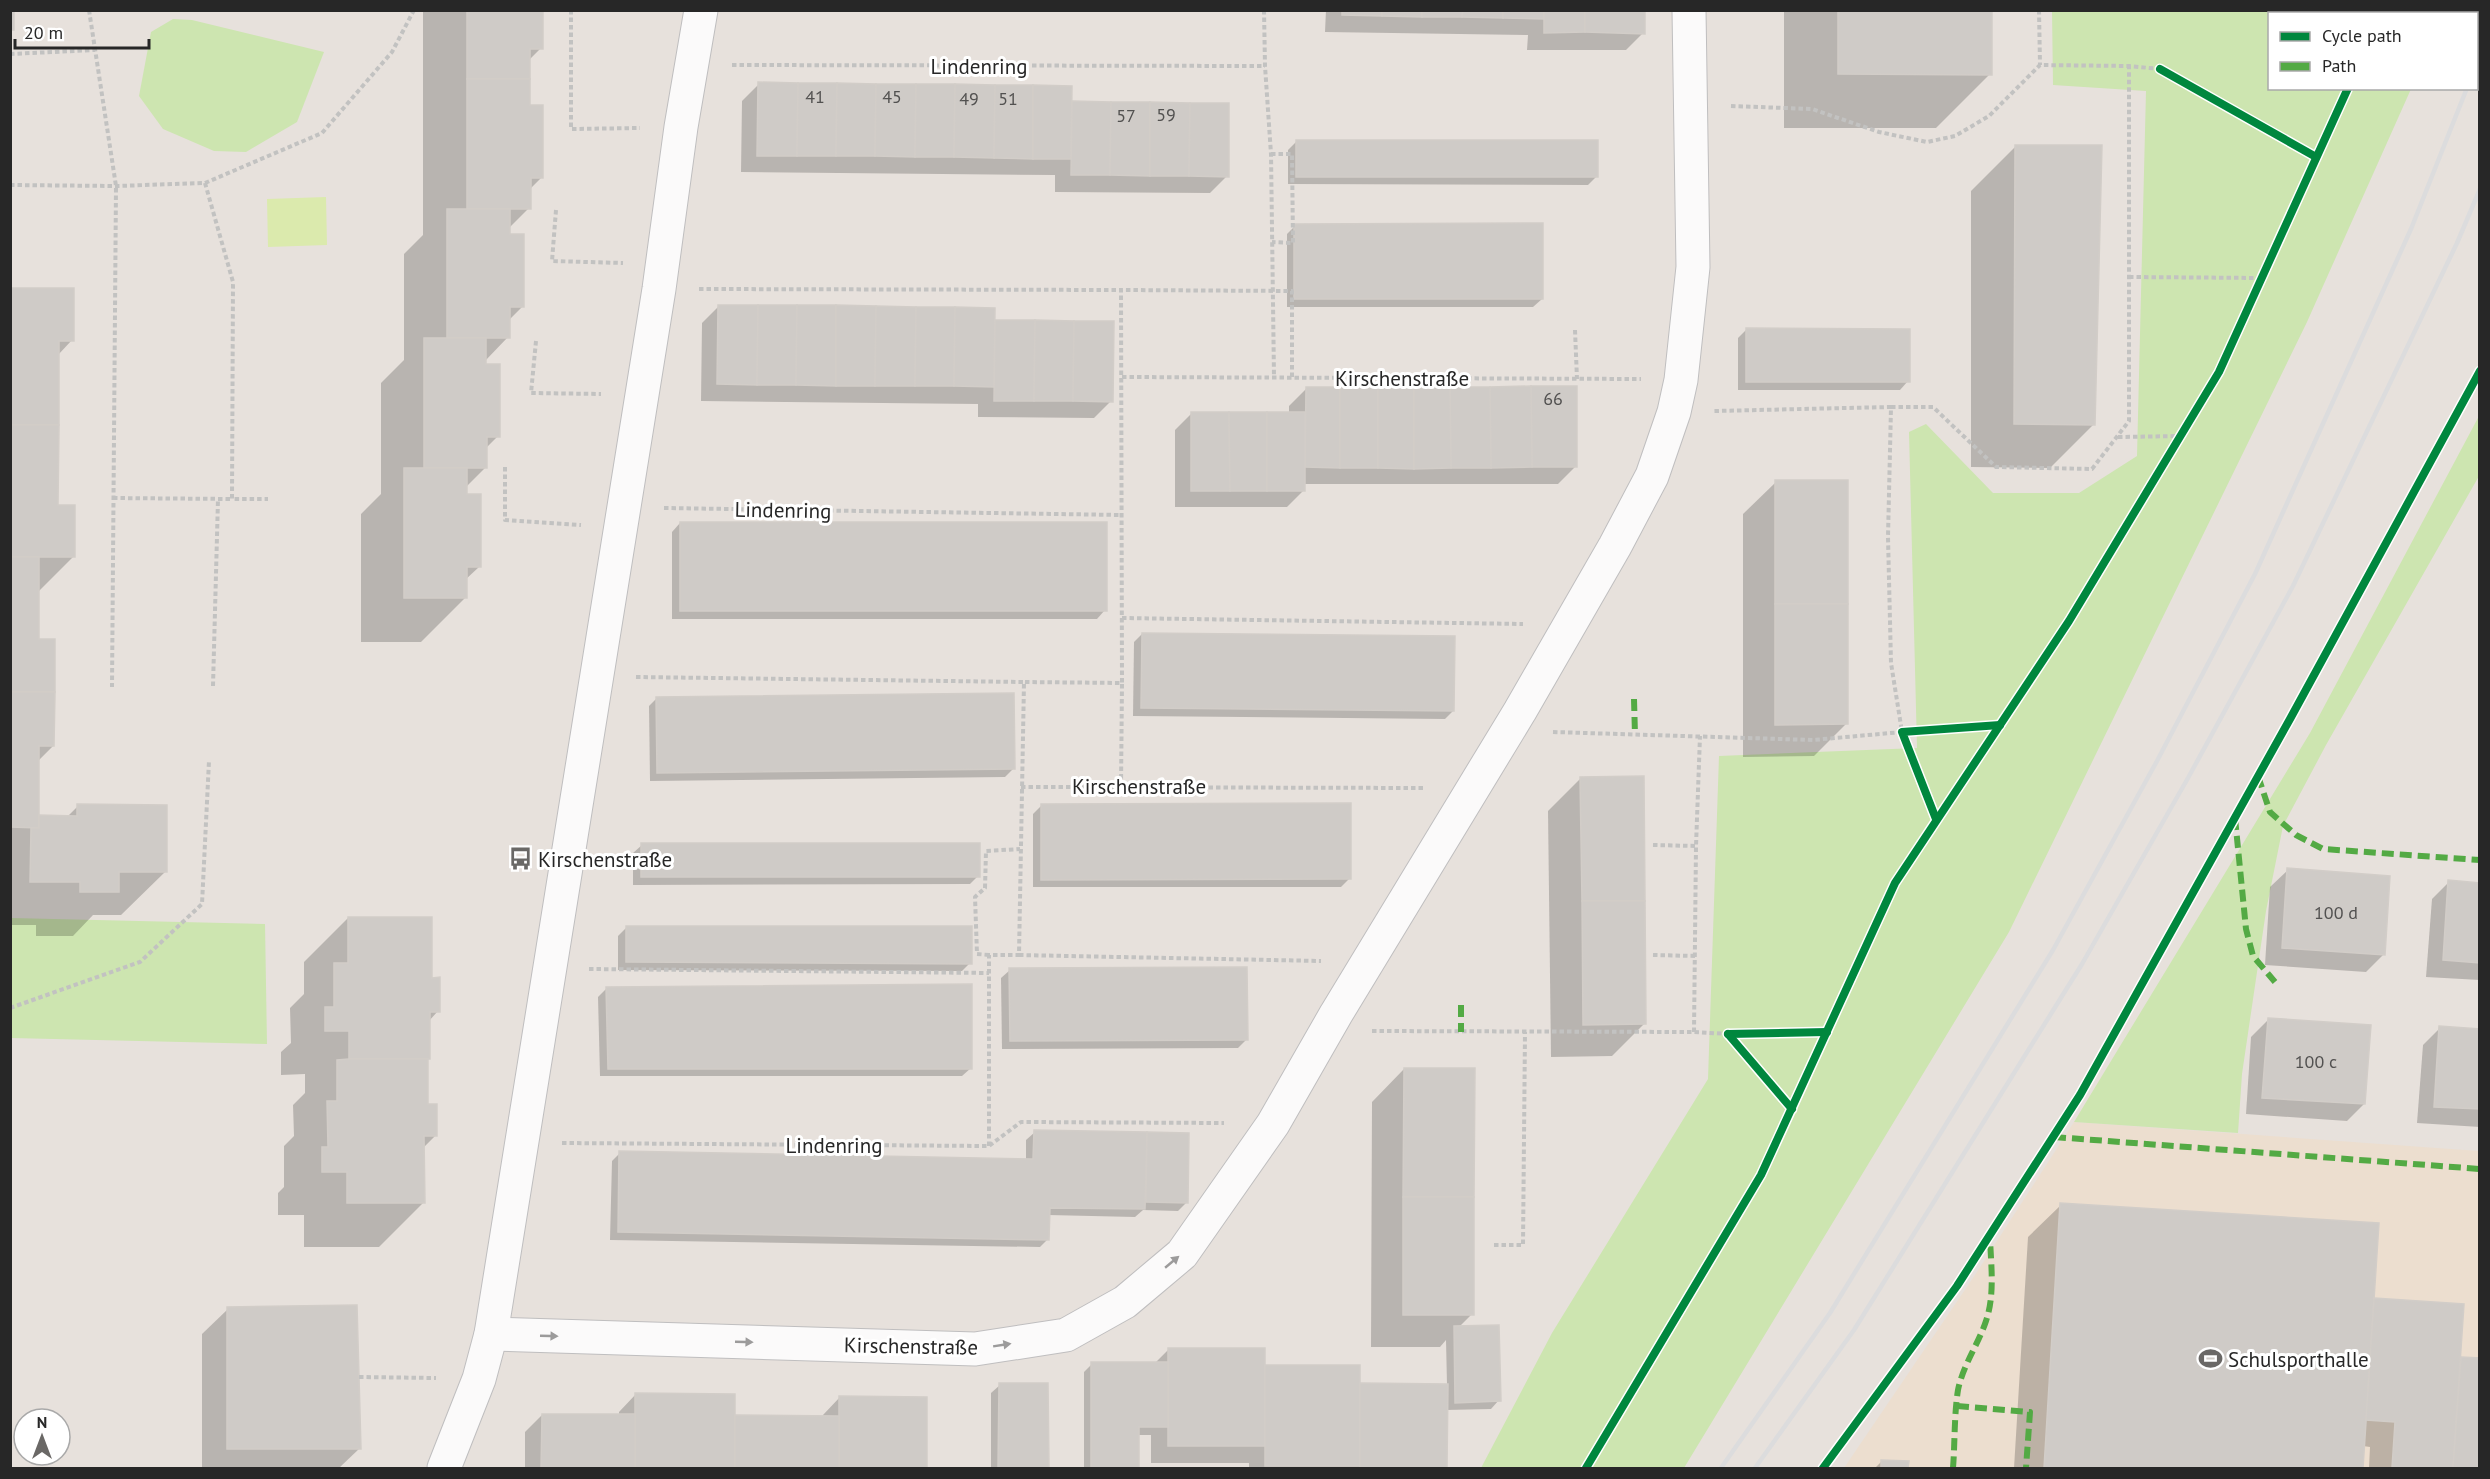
<svg xmlns="http://www.w3.org/2000/svg" width="2490" height="1479" font-family="'PT Sans',sans-serif">
<style>
.education{fill:#ecdecf}
.green{fill:#cde5b0}
.pitch{fill:#dbeaad}
.shadow{fill:#0003}
.building{fill:#cfcbc7;stroke:#d2cdc8;stroke-width:1.5}
.lines{fill:none;stroke-linecap:round;stroke-linejoin:round}
.minor-casing{stroke:#bfbebf;stroke-width:35}
.path{stroke:#c2c2c1;stroke-width:4;stroke-dasharray:4.5 3;stroke-linecap:butt}
.minor{stroke:#fbfafa;stroke-width:33}
.rail{stroke:#dcdcdd;stroke-width:4.5}
.quiet{stroke:#53aa44;stroke-width:6;stroke-dasharray:12 6;stroke-linecap:butt}
.cycleway-casing{stroke:#fff;stroke-width:11}
.cycleway{stroke:#00873e;stroke-width:8}
.oneway{fill:#9c9b9b}
.labels{text-anchor:middle;dominant-baseline:central;stroke-width:6;stroke-linejoin:round;paint-order:stroke}
.number-label{font-size:18px;fill:#525150}
.street-label{font-size:21px;fill:#272727;stroke:#fff}
.poi-label{font-size:21px;fill:#272727;stroke:#fff;text-anchor:start}
</style>
<rect width="100%" height="100%" fill="#e7e1dc"/>
<polygon class="education" points="2074,1122 2479,1151 2479,1468 1844,1468 1975,1275"/>
<g class="green">
<polygon points="2052,11 2445,11 2444,14 2270,14 2270,88 2411,89 2307,322 2009,932 1684,1468 1481,1468 1552,1333 1708,1079 1719,756 1917,748 1909,432 1926,424 1993,493 2079,493 2137,456 2146,91 2053,85"/>
<polygon points="173,19 192,20 324,52 297,122 246,152 214,151 163,129 139,96 151,32"/>
<polygon points="2479,416 2479,476 2326,745 2283,826 2266,911 2242,1074 2238,1133 2074,1122 2310,733"/>
<polygon points="11,918 265,924 267,1044 11,1038"/>
</g>
<polygon class="pitch" points="326,197 327,245 268,247 267,199"/>
<g class="shadow">
<polygon points="423,10 541,10 541,48 528,61 528,107 542,177 529,190 529,208 508,229 523,306 508,321 508,337 485,361 498,436 485,449 485,468 465,488 479,567 465,580 465,598 421,642 361,642 361,514 381,494 381,383 404,360 404,254 423,235"/>
<polygon points="1326,10 1644,10 1643,33 1626,50 1527,50 1528,35 1325,32"/>
<polygon points="1784,10 1990,10 1990,74 1936,128 1784,128"/>
<polygon points="759,84 1071,103 1228,104 1227,176 1210,193 1055,192 1055,175 741,172 742,101"/>
<polygon points="1296,142 1596,177 1588,185 1288,184 1288,150"/>
<polygon points="2015,147 2094,424 2050,468 1971,467 1971,191"/>
<polygon points="1295,226 1542,299 1533,307 1287,307 1287,234"/>
<polygon points="10,290 72,340 58,355 57,507 73,557 38,592 37,641 53,746 38,761 37,816 67,817 78,806 165,872 121,915 93,915 73,936 36,936 36,925 10,925"/>
<polygon points="719,306 994,322 1112,322 1111,401 1094,418 978,417 978,404 701,401 702,323"/>
<polygon points="1746,330 1908,381 1900,390 1738,390 1738,338"/>
<polygon points="1306,389 1575,467 1558,484 1304,484 1304,490 1287,507 1175,507 1175,430 1192,413 1289,413 1289,406"/>
<polygon points="1776,482 1847,723 1814,756 1743,757 1743,514"/>
<polygon points="680,523 1105,610 1097,619 672,619 672,532"/>
<polygon points="1142,634 1453,711 1445,719 1133,716 1134,642"/>
<polygon points="657,698 1013,769 1005,777 650,781 649,706"/>
<polygon points="1581,778 1645,1023 1612,1056 1551,1057 1548,811"/>
<polygon points="1042,805 1350,878 1341,887 1033,887 1033,814"/>
<polygon points="642,845 978,876 970,884 633,885 633,853"/>
<polygon points="2288,870 2383,955 2366,972 2265,965 2270,887"/>
<polygon points="2449,882 2480,884 2480,980 2426,977 2432,899"/>
<polygon points="348,918 431,979 438,1011 428,1022 426,1105 435,1136 423,1148 423,1203 379,1247 304,1247 304,1215 278,1215 278,1193 284,1187 284,1146 294,1136 293,1105 305,1093 305,1074 281,1075 281,1052 291,1043 290,1008 304,994 304,962"/>
<polygon points="627,927 970,963 962,971 618,970 618,936"/>
<polygon points="1010,970 1246,1040 1238,1048 1002,1049 1001,978"/>
<polygon points="607,988 971,1068 962,1076 600,1076 598,997"/>
<polygon points="2268,1020 2364,1104 2347,1121 2246,1114 2251,1037"/>
<polygon points="2440,1028 2480,1031 2480,1127 2417,1123 2423,1045"/>
<polygon points="1404,1069 1472,1314 1459,1327 1499,1400 1491,1409 1446,1410 1446,1468 1249,1468 1249,1463 1151,1463 1151,1435 1138,1435 1138,1468 1084,1468 1084,1372 1092,1364 1154,1364 1169,1349 1358,1385 1447,1385 1446,1340 1440,1347 1371,1347 1372,1102"/>
<polygon points="1035,1132 1188,1135 1186,1203 1178,1211 1143,1210 1135,1217 1048,1215 1048,1239 1040,1247 610,1240 612,1161 620,1153 1026,1161 1026,1140"/>
<polygon points="2061,1205 2372,1302 2459,1359 2480,1360 2480,1468 2369,1468 2370,1447 2363,1446 2362,1468 2014,1468 2028,1237"/>
<polygon points="228,1309 360,1448 339,1468 202,1468 202,1334"/>
<polygon points="1000,1385 1047,1385 1047,1468 991,1468 991,1393"/>
<polygon points="636,1394 734,1417 823,1417 823,1415 840,1397 925,1398 925,1468 525,1468 525,1432 542,1415 619,1416 619,1412"/>
<polygon points="1882,1461 1907,1463 1907,1468 1875,1468"/>
</g>
<g class="building">
<rect x="10" y="10" width="4" height="20"/>
<polygon points="467,10 543,10 543,49 530,49 530,79 467,79"/>
<polygon points="1342,10 1382,10 1382,16 1342,15"/>
<polygon points="1382,10 1422,10 1422,17 1382,16"/>
<polygon points="1422,10 1463,10 1462,17 1422,17"/>
<polygon points="1463,10 1503,10 1503,18 1462,17"/>
<polygon points="1503,10 1544,10 1544,19 1503,18"/>
<polygon points="1544,10 1585,10 1585,32 1544,33"/>
<polygon points="1585,10 1645,10 1645,34 1585,32"/>
<polygon points="1838,10 1992,10 1992,75 1838,74"/>
<polygon points="467,79 530,79 530,105 543,105 543,178 531,178 531,209 467,209"/>
<polygon points="758,82 798,83 797,156 757,156"/>
<polygon points="798,83 837,83 836,156 797,156"/>
<polygon points="837,83 876,84 875,156 836,156"/>
<polygon points="876,84 916,84 915,157 875,156"/>
<polygon points="916,84 955,84 954,157 915,157"/>
<polygon points="955,84 995,85 994,158 954,157"/>
<polygon points="995,85 1033,85 1033,159 994,158"/>
<polygon points="1033,85 1072,86 1071,159 1033,159"/>
<polygon points="1072,101 1111,102 1110,175 1071,175"/>
<polygon points="1111,102 1150,102 1150,176 1110,175"/>
<polygon points="1150,102 1190,103 1189,176 1150,176"/>
<polygon points="1190,103 1229,103 1229,177 1189,176"/>
<rect x="1296" y="140" width="302" height="37"/>
<polygon points="2015,145 2102,145 2095,425 2014,424"/>
<polygon points="447,209 510,209 510,234 524,234 524,307 510,307 510,338 447,338"/>
<polygon points="1543,223 1543,299 1294,299 1294,224"/>
<polygon points="10,288 74,288 74,341 59,341 59,425 10,425"/>
<polygon points="718,305 758,305 757,385 717,384"/>
<polygon points="758,305 797,305 796,385 757,385"/>
<polygon points="797,305 836,305 836,386 796,385"/>
<polygon points="836,305 876,306 875,386 836,386"/>
<polygon points="876,306 916,307 915,386 875,386"/>
<polygon points="916,307 955,307 954,386 915,386"/>
<polygon points="955,307 995,308 994,387 954,386"/>
<polygon points="995,320 1035,320 1034,401 994,401"/>
<polygon points="1035,320 1074,321 1073,401 1034,401"/>
<polygon points="1074,321 1114,321 1113,402 1073,401"/>
<polygon points="1746,328 1910,329 1910,382 1746,382"/>
<polygon points="424,338 486,338 486,364 500,364 500,437 487,437 487,468 424,468"/>
<polygon points="1531,386 1577,386 1577,467 1532,467"/>
<polygon points="1531,386 1532,467 1491,468 1490,387"/>
<polygon points="1306,387 1340,387 1340,468 1305,467"/>
<rect x="1340" y="387" width="38" height="81"/>
<polygon points="1378,387 1414,388 1414,469 1378,468"/>
<polygon points="1450,387 1490,387 1491,468 1451,468"/>
<polygon points="1450,387 1451,468 1414,469 1414,388"/>
<polygon points="1191,412 1229,412 1230,491 1191,491"/>
<polygon points="1229,412 1267,412 1267,491 1230,491"/>
<rect x="1267" y="412" width="38" height="79"/>
<polygon points="10,425 59,425 58,505 75,505 75,557 10,557"/>
<polygon points="404,468 467,468 467,494 481,494 481,567 467,567 467,598 404,598"/>
<rect x="1775" y="480" width="73" height="124"/>
<rect x="680" y="522" width="427" height="89"/>
<polygon points="10,557 39,557 39,639 55,639 55,692 10,692"/>
<polygon points="1775,604 1848,604 1848,724 1775,725"/>
<polygon points="1142,633 1455,636 1454,711 1141,708"/>
<polygon points="10,692 55,692 54,746 39,746 39,828 10,827"/>
<polygon points="1014,693 1015,769 657,773 656,697"/>
<polygon points="1644,776 1645,901 1582,901 1580,777"/>
<polygon points="1351,803 1351,879 1041,880 1041,804"/>
<polygon points="77,804 167,805 167,872 119,872 119,892 80,892 80,882 30,882 31,828 39,828 39,815 77,816"/>
<rect x="641" y="843" width="339" height="34"/>
<polygon points="2287,868 2390,876 2385,955 2282,948"/>
<polygon points="2448,880 2480,883 2480,963 2443,960"/>
<polygon points="1582,901 1645,901 1646,1024 1583,1025"/>
<polygon points="348,917 432,917 432,978 440,977 440,1012 430,1012 430,1059 349,1059 349,1031 325,1031 325,1007 334,1007 334,963 348,963"/>
<polygon points="626,926 972,926 972,964 626,962"/>
<polygon points="1247,967 1248,1040 1010,1041 1009,968"/>
<polygon points="972,984 972,1069 608,1069 606,987"/>
<polygon points="2268,1018 2371,1025 2365,1104 2262,1098"/>
<polygon points="2439,1026 2480,1029 2480,1109 2434,1107"/>
<polygon points="349,1059 428,1059 428,1104 437,1104 437,1136 424,1136 425,1203 347,1203 347,1172 322,1172 322,1147 328,1147 327,1101 337,1101 337,1060"/>
<polygon points="1404,1068 1475,1068 1474,1197 1403,1197"/>
<polygon points="1034,1130 1147,1132 1145,1209 1050,1208 1049,1240 618,1232 619,1151 1033,1159"/>
<polygon points="1147,1132 1189,1133 1188,1203 1146,1202"/>
<rect x="1403" y="1197" width="71" height="118"/>
<polygon points="2060,1203 2379,1223 2363,1468 2044,1468"/>
<polygon points="2374,1298 2464,1304 2453,1468 2392,1468 2395,1422 2366,1420"/>
<polygon points="357,1305 361,1449 227,1449 227,1307"/>
<polygon points="1499,1325 1501,1401 1455,1403 1454,1326"/>
<rect x="1168" y="1348" width="97" height="98"/>
<polygon points="2461,1357 2480,1358 2480,1468 2453,1468"/>
<polygon points="1091,1362 1168,1362 1168,1427 1139,1427 1139,1468 1091,1468"/>
<rect x="1265" y="1365" width="95" height="101"/>
<polygon points="999,1383 1048,1383 1049,1468 998,1468"/>
<polygon points="1360,1383 1448,1384 1447,1468 1360,1468"/>
<polygon points="635,1393 735,1394 735,1468 635,1468"/>
<polygon points="839,1396 927,1397 927,1468 839,1468"/>
<polygon points="542,1414 635,1414 635,1468 541,1468"/>
<polygon points="735,1415 839,1416 839,1468 735,1468"/>
<polygon points="1881,1460 1909,1461 1908,1468 1881,1468"/>
</g>
<g class="lines">
<defs>
<g id="minor">
<polyline points="491,1334 975,1349 1066,1335 1125,1302 1182,1254 1273,1124 1336,1014 1520,711 1615,546 1652,476 1674,412 1681,380 1693,267 1689,10"/>
<polyline points="444,1468 479,1379 491,1334 659,289 681,127 701,10"/>
</g>
</defs>
<use href="#minor" class="minor-casing"/>
<g class="path">
<polyline points="89,10 116,186 112,687"/>
<polyline points="571,10 571,129 640,128"/>
<polyline points="1264,10 1265,66 1271,154 1274,377"/>
<polyline points="2039,10 2040,65"/>
<polyline points="10,54 95,50"/>
<polyline points="732,65 1265,66"/>
<polyline points="1731,106 1812,109 1879,132 1927,142 1955,136 1989,116 2040,65 2129,66 2160,69"/>
<polyline points="1271,154 1292,154 1293,243 1272,242"/>
<polyline points="205,183 233,282 232,499 268,499"/>
<polyline points="10,185 116,186 205,183 322,133 392,52 414,10"/>
<polyline points="556,210 552,261 623,263"/>
<polyline points="2129,277 2262,278"/>
<polyline points="699,289 1121,290"/>
<polyline points="1575,330 1577,379"/>
<polyline points="536,341 531,393 601,394"/>
<polyline points="1122,377 1641,379"/>
<polyline points="2476,380 2480,380"/>
<polyline points="1891,407 1933,407 1996,467 2092,469 2129,421 2129,66"/>
<polyline points="2118,437 2180,436"/>
<polyline points="505,467 505,520 581,525"/>
<polyline points="113,498 232,499"/>
<polyline points="664,508 1122,515"/>
<polyline points="1122,618 1523,624"/>
<polyline points="636,677 1024,682"/>
<polyline points="213,686 218,499"/>
<polyline points="1553,732 1813,740 1902,732 1891,663 1888,537 1891,407 1714,411"/>
<polyline points="1121,786 1122,683"/>
<polyline points="1021,787 1425,788"/>
<polyline points="1653,845 1696,846"/>
<polyline points="989,955 977,954 975,897 985,888 986,851 1020,849"/>
<polyline points="1019,955 1321,961"/>
<polyline points="1653,955 1696,956"/>
<polyline points="589,969 989,973"/>
<polyline points="10,1008 140,962 202,904 209,761"/>
<polyline points="1372,1031 1694,1032 1728,1034"/>
<polyline points="1694,1032 1696,846 1700,736"/>
<polyline points="562,1143 989,1146 1021,1122 1224,1123"/>
<polyline points="989,1146 989,955 1019,955 1024,682 1122,683 1121,290 1292,291 1292,378"/>
<polyline points="1494,1245 1523,1245 1525,1032"/>
<polyline points="359,1377 436,1378"/>
</g>
<use href="#minor" class="minor"/>
<g class="rail">
<polyline points="2476,64 2480,56"/>
<polyline points="1721,1468 1830,1313 2053,950 2157,761 2255,574 2411,229 2467,88"/>
<polyline points="1755,1468 1854,1330 2082,964 2188,778 2293,586 2457,243 2480,189"/>
</g>
<g class="quiet">
<polyline points="2382,14 2383,10"/>
<polyline points="1634,699 1635,735"/>
<polyline points="2258,776 2270,812 2296,835 2323,849 2480,860"/>
<polyline points="2235,818 2246,929 2253,956 2275,982"/>
<polyline points="1461,1005 1461,1032"/>
<polyline points="2054,1137 2480,1169"/>
<polyline points="1957,1406 2030,1412 2026,1468"/>
<path d="M1953 1468C1955 1443 1954 1415 1958 1390 1963 1365 1978 1345 1986 1321 1995 1295 1991 1265 1990 1238"/>
</g>
<defs>
<g id="cycleway">
<polyline points="2160,69 2316,157"/>
<polyline points="1936,819 1902,732 2000,725"/>
<polyline points="1728,1034 1827,1032"/>
<polyline points="1728,1034 1792,1109"/>
<polyline points="1586,1468 1761,1175 1895,883 2069,621 2219,372 2348,88"/>
<polyline points="1823,1468 1957,1286 2080,1095 2290,719 2480,371"/>
</g>
</defs>
<use href="#cycleway" class="cycleway-casing"/>
<use href="#cycleway" class="cycleway"/>
</g>
<defs><path id="oneway-solid" d="M-6-.8H1V-3.2L6.5 0L1 3.2V.8H-6Z" transform="scale(1.5)"/></defs>
<g class="oneway">
<use href="#oneway-solid" transform="translate(1172 1262) rotate(-40)"/>
<use href="#oneway-solid" transform="translate(549 1336) rotate(2)"/>
<use href="#oneway-solid" transform="translate(744 1342) rotate(2)"/>
<use href="#oneway-solid" transform="translate(1002 1345) rotate(-9)"/>
</g>
<defs>
<symbol id="bus-bare" viewBox="-9 -9 18 18"><path d="M-5-6H5V4H4V6H2V4H-2V6H-4V4H-5ZM-3.5-4V0h7V-4ZM-3.5 1.2v1.5H-2V1.2ZM2 1.2v1.5H3.5V1.2Z" fill="#6a6866" stroke="#fff" stroke-width="2.5" paint-order="stroke"/></symbol>
<symbol id="stadium-bare" viewBox="-9 -9 18 18"><path d="M0-5a6.5 5 0 1 0 0 10a6.5 5 0 1 0 0-10ZM-3.5-1.8h7v3.6h-7Z" fill="#6a6866" stroke="#fff" stroke-width="2.5" paint-order="stroke"/></symbol>
</defs>
<g fill-rule="evenodd">
<use href="#bus-bare" x="504" y="842" width="33" height="33"/>
<use href="#stadium-bare" x="2194" y="1342" width="33" height="33"/>
</g>
<g class="labels">
<g class="number-label">
<text x="815" y="96">41</text>
<text x="892" y="96">45</text>
<text x="969" y="98">49</text>
<text x="1008" y="98">51</text>
<text x="1166" y="114">59</text>
<text x="1126" y="115">57</text>
<text x="1553" y="398">66</text>
<text x="2336" y="912">100 d</text>
<text x="2316" y="1061">100 c</text>
</g>
<g class="street-label">
<text x="979" y="66">Lindenring</text>
<text x="1402" y="378">Kirschenstraße</text>
<text transform="translate(783 510) rotate(1)">Lindenring</text>
<text x="1139" y="786">Kirschenstraße</text>
<text x="834" y="1145">Lindenring</text>
<text transform="translate(911 1346) rotate(1)">Kirschenstraße</text>
</g>
<g class="poi-label">
<text x="538" y="859">Kirschenstraße</text>
<text x="2228" y="1359">Schulsporthalle</text>
</g>
</g>
<rect width="2490" height="1479" fill="none" stroke="#272727" stroke-width="24"/>
<rect x="2268" y="12" width="210" height="78" fill="#ffffff" stroke="#a9a9a9" stroke-width="1.5"/>
<rect x="2280" y="32" width="30" height="9" fill="#00873e" stroke="#a9a9a9" stroke-width="1.5"/>
<text x="2322" y="42" font-size="18" fill="#272727">Cycle path</text>
<rect x="2280" y="62" width="30" height="9" fill="#53aa44" stroke="#a9a9a9" stroke-width="1.5"/>
<text x="2322" y="72" font-size="18" fill="#272727">Path</text>
<g transform="translate(42 1437)"><circle r="28" fill="#ffffff" stroke="#a9a9a9" stroke-width="1.5"/>
<path d="M0-4.5L10 22L0 15L-10 22Z" fill="#6a6866"/>
<text y="-9" font-size="16" font-weight="bold" text-anchor="middle" fill="#272727">N</text>
</g>
<path d="M15 39v9h134v-9" fill="none" stroke="#272727" stroke-width="3"/>
<text x="24" y="39" font-size="18" fill="#272727" stroke="#ffffff" stroke-width="4.5" paint-order="stroke">20 m</text>
</svg>
